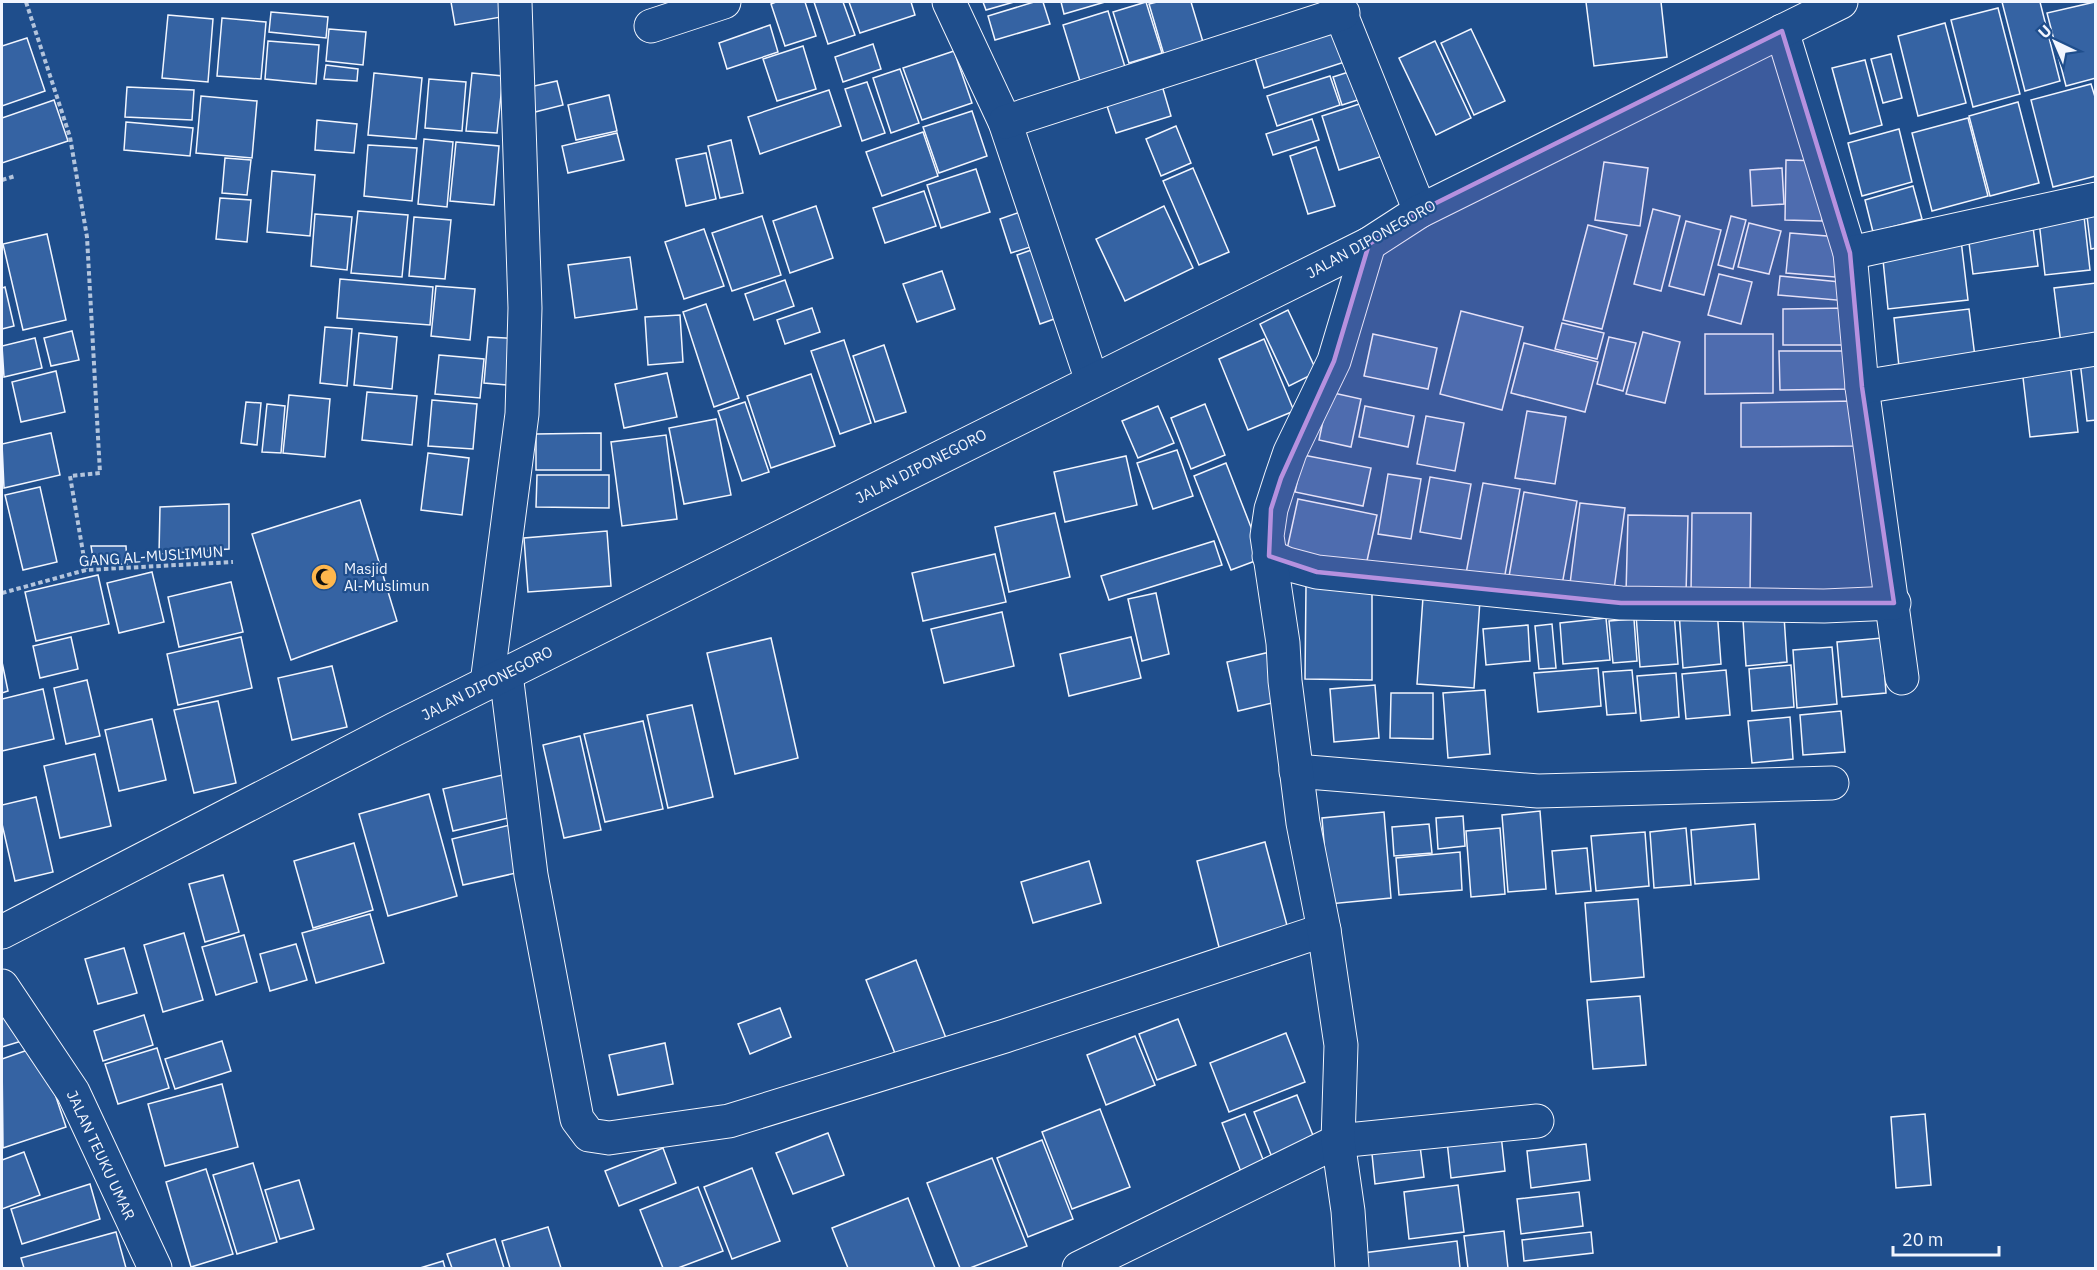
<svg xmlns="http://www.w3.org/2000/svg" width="2097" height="1270" font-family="'IBM Plex Sans',sans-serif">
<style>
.building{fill:#3563a3;stroke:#f2f6ff;stroke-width:1.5}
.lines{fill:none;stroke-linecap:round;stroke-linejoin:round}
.minor-casing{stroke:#f2f6ff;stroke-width:35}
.path{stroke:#b3c4dc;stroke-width:4;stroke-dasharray:4.5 3;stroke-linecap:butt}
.minor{stroke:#1f4e8c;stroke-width:33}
.marked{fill:#b691df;fill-opacity:0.2;stroke:#b691df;stroke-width:4.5;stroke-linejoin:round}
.labels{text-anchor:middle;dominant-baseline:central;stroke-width:4.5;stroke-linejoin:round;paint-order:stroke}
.street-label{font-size:15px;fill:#f2f6ff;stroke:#1f4e8c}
.poi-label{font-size:15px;fill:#f2f6ff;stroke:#1f4e8c;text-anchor:start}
</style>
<rect width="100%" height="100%" fill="#1f4e8c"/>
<g class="building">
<polygon points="451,2 505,2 507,16 455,25"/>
<polygon points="776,2 805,2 816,36 785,46 771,4"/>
<polygon points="814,2 843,2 855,35 828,44"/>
<polygon points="849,2 911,2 915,15 860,33"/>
<polygon points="983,2 1014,2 986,10"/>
<polygon points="1034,2 1043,2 1050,24 995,40 988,16"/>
<polygon points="1061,2 1105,2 1064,14"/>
<polygon points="1146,2 1162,53 1129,63 1113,12"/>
<polygon points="1157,2 1191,2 1203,42 1164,55 1149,4"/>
<polygon points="1586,2 1661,2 1667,57 1594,66"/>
<polygon points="2002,2 2040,2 2060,81 2025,91"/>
<polygon points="2095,2 2096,78 2066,86 2047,13"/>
<polygon points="1998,8 2020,94 1973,107 1951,20"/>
<polygon points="1108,11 1125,67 1080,81 1063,25"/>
<polygon points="271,12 328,17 326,38 269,32"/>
<polygon points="168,15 213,19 208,82 162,78"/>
<polygon points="222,18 266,22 261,79 217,76"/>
<polygon points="1345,21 1357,58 1264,88 1253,51"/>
<polygon points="1945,23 1966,103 1918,116 1898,36"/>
<polygon points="770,25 778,52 727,69 719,43"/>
<polygon points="329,29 366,32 363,65 326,61"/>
<polygon points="1471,29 1505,101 1474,115 1441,43"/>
<polygon points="27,38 45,91 2,106 2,46"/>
<polygon points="268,41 319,45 316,84 265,79"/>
<polygon points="1435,41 1471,118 1436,135 1399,58"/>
<polygon points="873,44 881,69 843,82 835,57"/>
<polygon points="803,46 816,89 777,101 763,59"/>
<polygon points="954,51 972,103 922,120 903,68"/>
<polygon points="1891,54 1902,98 1883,103 1871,59"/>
<polygon points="1865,60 1882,125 1850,134 1832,68"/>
<polygon points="326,65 358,69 357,81 324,79"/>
<polygon points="1361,68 1370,96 1342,105 1333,77"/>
<polygon points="900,69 919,123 891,133 873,78"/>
<polygon points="374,73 422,78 416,139 368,135"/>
<polygon points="472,73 503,76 497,133 466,131"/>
<polygon points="1330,76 1340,105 1277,126 1267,96"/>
<polygon points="429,79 466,82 462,131 425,128"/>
<polygon points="557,81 563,105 531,113 525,88"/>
<polygon points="867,82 885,133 862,141 845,89"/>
<polygon points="1161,82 1171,116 1116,133 1105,100"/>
<polygon points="2091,84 2096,100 2096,176 2053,187 2031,100"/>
<polygon points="127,87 194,90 192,120 125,117"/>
<polygon points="829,90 841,126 760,154 748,117"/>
<polygon points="609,95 617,131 576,140 568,105"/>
<polygon points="201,96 257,101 252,158 196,153"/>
<polygon points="1375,99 1392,153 1339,170 1322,116"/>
<polygon points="54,100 68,141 2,163 2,118"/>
<polygon points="2018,102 2039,183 1990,196 1969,116"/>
<polygon points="972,111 987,156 939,173 923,127"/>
<polygon points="1968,118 1988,196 1932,211 1912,133"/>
<polygon points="1312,119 1319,140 1273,155 1266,134"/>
<polygon points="317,120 357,124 354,153 315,150"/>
<polygon points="126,122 193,128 190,156 124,150"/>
<polygon points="1176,126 1191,163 1161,176 1146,139"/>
<polygon points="1899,129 1912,182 1862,196 1848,143"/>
<polygon points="923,132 938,176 882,196 866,152"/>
<polygon points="617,133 624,160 568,173 562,146"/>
<polygon points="424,139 453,142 447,207 418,204"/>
<polygon points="731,140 743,193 720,198 708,146"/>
<polygon points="456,142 499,146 494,205 450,201"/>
<polygon points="368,145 417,148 412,201 364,196"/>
<polygon points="1316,147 1335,206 1308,214 1290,156"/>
<polygon points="706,153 716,199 686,206 676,159"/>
<polygon points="225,158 251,160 247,195 222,193"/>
<polygon points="1786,160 1824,161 1822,221 1785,220"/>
<polygon points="1604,162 1648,168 1640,226 1595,220"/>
<polygon points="1193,168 1229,252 1199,265 1163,181"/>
<polygon points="1782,168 1784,204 1752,206 1750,170"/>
<polygon points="976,169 990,212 941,228 927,185"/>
<polygon points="272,171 315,175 310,236 267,232"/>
<polygon points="1913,186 1922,219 1873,232 1865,200"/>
<polygon points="924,191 936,226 885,243 873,208"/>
<polygon points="220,198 251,200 247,242 216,239"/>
<polygon points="1040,205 1052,240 1011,253 1000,219"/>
<polygon points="816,206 833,258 790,273 773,221"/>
<polygon points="1164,206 1193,268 1125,301 1096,239"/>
<polygon points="2096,207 2096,248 2091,249 2086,208"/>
<polygon points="1653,209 1680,216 1661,291 1634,284"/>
<polygon points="358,211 408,215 402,277 351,273"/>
<polygon points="315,214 352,217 347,270 311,266"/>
<polygon points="762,216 781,275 732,291 712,233"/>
<polygon points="1731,216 1746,220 1733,269 1718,265"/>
<polygon points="2084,216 2090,270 2045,275 2039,221"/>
<polygon points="414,217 451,220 445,279 409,276"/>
<polygon points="1686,221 1721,230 1704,295 1669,286"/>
<polygon points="1749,223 1781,231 1769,274 1738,267"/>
<polygon points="1588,225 1627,235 1602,329 1563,320"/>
<polygon points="2033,227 2038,266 1973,274 1968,235"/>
<polygon points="704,229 724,286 684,299 665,242"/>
<polygon points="1790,233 1839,237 1835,277 1786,273"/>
<polygon points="47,234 66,320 23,330 3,244"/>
<polygon points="1961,240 1968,300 1888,309 1882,250"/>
<polygon points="1054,242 1077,311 1040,324 1017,255"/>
<polygon points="630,257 637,309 575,318 568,265"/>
<polygon points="942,271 955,309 917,322 903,284"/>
<polygon points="1719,274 1752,282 1741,324 1708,315"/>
<polygon points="1780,276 1850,283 1848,301 1778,295"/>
<polygon points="340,279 433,287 430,325 337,318"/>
<polygon points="785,280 794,306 754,320 745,294"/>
<polygon points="2096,283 2096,340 2061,344 2054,288"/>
<polygon points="436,286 475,289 470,340 431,336"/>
<polygon points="5,287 14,326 2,329 2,288"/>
<polygon points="706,304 739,398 714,407 683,312"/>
<polygon points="812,308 820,332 785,344 777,320"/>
<polygon points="1848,308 1848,345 1783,345 1783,309"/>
<polygon points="1969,309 1975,357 1899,367 1894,318"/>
<polygon points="1288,310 1317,372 1289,386 1260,324"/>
<polygon points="1461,311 1523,327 1502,410 1440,394"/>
<polygon points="680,315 683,362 648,365 645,317"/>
<polygon points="1562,323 1604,333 1597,359 1555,349"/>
<polygon points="325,327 352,329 347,386 320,383"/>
<polygon points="72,331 79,360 51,366 44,338"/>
<polygon points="1643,332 1680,342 1665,403 1626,394"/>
<polygon points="359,333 397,337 392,389 354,385"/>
<polygon points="1373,334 1437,348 1428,389 1364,376"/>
<polygon points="1705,334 1773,334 1773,393 1705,394"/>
<polygon points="488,337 521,339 517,386 484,383"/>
<polygon points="1609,337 1636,343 1623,391 1597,384"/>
<polygon points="35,338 42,368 4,377 2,346"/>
<polygon points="1264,339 1294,411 1248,430 1219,359"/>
<polygon points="844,340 871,423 840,434 811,351"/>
<polygon points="1524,343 1598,362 1585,412 1511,393"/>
<polygon points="884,345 906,412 875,422 853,356"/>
<polygon points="1779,351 1853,351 1853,389 1780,390"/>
<polygon points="2096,351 2096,420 2087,421 2079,353"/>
<polygon points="439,355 484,359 480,398 435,394"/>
<polygon points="2070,363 2078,432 2030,437 2022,369"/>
<polygon points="56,371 65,412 21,422 12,382"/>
<polygon points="667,373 677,417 624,428 615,384"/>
<polygon points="811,374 835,446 771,468 747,396"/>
<polygon points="367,392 417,396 412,445 362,440"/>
<polygon points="1329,392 1361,399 1351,447 1319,440"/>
<polygon points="289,395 330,399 325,457 283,453"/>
<polygon points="432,400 477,404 473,449 428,446"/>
<polygon points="1856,401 1856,446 1741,447 1741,403"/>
<polygon points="246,402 261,403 257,445 241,443"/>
<polygon points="745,402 769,472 742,481 718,411"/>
<polygon points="267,404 285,406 281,453 262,452"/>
<polygon points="1205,404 1225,455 1191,469 1171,418"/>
<polygon points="1158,406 1174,443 1138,458 1122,421"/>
<polygon points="1365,406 1414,416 1408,447 1359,437"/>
<polygon points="1527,411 1566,417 1555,484 1515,478"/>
<polygon points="1426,416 1464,423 1455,471 1417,464"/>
<polygon points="716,419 731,495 684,504 669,428"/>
<polygon points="51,433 60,475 4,488 2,444"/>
<polygon points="601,433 601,470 536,470 536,434"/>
<polygon points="666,435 677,519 622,526 611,442"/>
<polygon points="1177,450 1193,496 1153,509 1137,463"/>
<polygon points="428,453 469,458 462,515 421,510"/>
<polygon points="1303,455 1371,468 1363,506 1295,492"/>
<polygon points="1126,456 1137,505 1065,522 1054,472"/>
<polygon points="1226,463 1263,558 1231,570 1194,476"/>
<polygon points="1388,474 1421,479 1411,539 1378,534"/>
<polygon points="537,475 609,475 609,508 536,507"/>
<polygon points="1430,477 1471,484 1461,539 1420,532"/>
<polygon points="1483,483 1520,489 1503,586 1465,579"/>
<polygon points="40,487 57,562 23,570 5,495"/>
<polygon points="1524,492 1577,501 1561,591 1508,582"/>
<polygon points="1298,499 1377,515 1365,570 1286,554"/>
<polygon points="360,500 397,621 291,660 252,534"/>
<polygon points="1580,503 1625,508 1613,597 1569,592"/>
<polygon points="229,504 229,549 159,554 160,507"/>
<polygon points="1055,513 1070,577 1009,592 995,527"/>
<polygon points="1692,513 1751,513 1750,595 1691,594"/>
<polygon points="1628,515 1688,516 1686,594 1626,594"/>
<polygon points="607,531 611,586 528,592 524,538"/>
<polygon points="1214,541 1222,565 1109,600 1101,576"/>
<polygon points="91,546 126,546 127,564 94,564"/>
<polygon points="995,554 1006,602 923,621 912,573"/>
<polygon points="152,572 164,622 119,633 107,583"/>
<polygon points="98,575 109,624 36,641 25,592"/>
<polygon points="231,582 243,632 179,647 168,597"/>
<polygon points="1306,586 1372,586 1372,680 1305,679"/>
<polygon points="1156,593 1169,654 1142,661 1128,599"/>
<polygon points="1423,597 1480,600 1474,688 1417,684"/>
<polygon points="1717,609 1721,664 1683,668 1679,612"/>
<polygon points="1002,612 1014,666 944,683 931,629"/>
<polygon points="1674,612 1678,664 1640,667 1636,615"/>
<polygon points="1784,616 1787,662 1746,666 1743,620"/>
<polygon points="1606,618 1610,660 1563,664 1560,623"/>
<polygon points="1634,619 1637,661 1613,663 1609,621"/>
<polygon points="1552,624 1556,668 1539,669 1535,626"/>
<polygon points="1528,625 1530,661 1486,665 1483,629"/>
<polygon points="71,637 78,669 40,678 33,646"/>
<polygon points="241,637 252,688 178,705 167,654"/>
<polygon points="1131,637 1141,678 1069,696 1060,654"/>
<polygon points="771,638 798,758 735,774 707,653"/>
<polygon points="1882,638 1886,693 1842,697 1837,642"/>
<polygon points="1832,647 1837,704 1797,708 1793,650"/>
<polygon points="1270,652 1281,701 1238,711 1227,662"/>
<polygon points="2,662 8,691 2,693"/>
<polygon points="1791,665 1794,707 1752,711 1749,669"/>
<polygon points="332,666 347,727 292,740 278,678"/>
<polygon points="1598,668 1601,706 1538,712 1534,673"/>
<polygon points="1632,670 1636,713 1607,715 1603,672"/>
<polygon points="1726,670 1730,715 1686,719 1682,674"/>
<polygon points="1676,673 1679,717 1641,721 1637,676"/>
<polygon points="87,680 100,736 66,744 54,688"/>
<polygon points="1375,685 1379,738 1334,742 1330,689"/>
<polygon points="43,689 54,739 2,751 2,699"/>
<polygon points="1485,690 1490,754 1448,758 1443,693"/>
<polygon points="1391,693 1433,693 1433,739 1390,738"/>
<polygon points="218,701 236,783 194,793 174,710"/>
<polygon points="692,705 713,797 668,808 647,715"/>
<polygon points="1841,711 1845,752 1803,755 1800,715"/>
<polygon points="1790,717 1793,759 1752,763 1748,721"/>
<polygon points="152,719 166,780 119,791 105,730"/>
<polygon points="643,721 663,809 605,822 584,734"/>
<polygon points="580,736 601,830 564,838 543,745"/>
<polygon points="95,754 111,826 60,838 44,766"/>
<polygon points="511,773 521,815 453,831 443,789"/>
<polygon points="429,794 457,896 388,916 359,814"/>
<polygon points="36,797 53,872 15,881 2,824 2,805"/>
<polygon points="1540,811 1546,889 1508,892 1502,815"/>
<polygon points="1384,812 1391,898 1329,904 1322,818"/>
<polygon points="1463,816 1465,846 1438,849 1436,818"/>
<polygon points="514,824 525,871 463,885 452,839"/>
<polygon points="1429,824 1432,853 1394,856 1392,827"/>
<polygon points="1755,824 1759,879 1695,884 1691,830"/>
<polygon points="1500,828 1505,894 1471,897 1466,831"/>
<polygon points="1686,828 1691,885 1654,888 1650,832"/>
<polygon points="1645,832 1649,886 1596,891 1591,836"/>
<polygon points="1265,842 1289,933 1220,951 1197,861"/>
<polygon points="354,843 373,910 313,928 294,861"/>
<polygon points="1587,848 1591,891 1556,894 1552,851"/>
<polygon points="1460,852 1462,890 1399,895 1396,858"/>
<polygon points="1089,861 1101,903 1033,923 1021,882"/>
<polygon points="223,875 239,932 205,942 189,884"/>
<polygon points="1638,899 1644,977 1591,982 1585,903"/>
<polygon points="370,914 384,963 316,983 302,933"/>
<polygon points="184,933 203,1000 163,1012 144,945"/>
<polygon points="244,935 257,982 216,995 202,947"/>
<polygon points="296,944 307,980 270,991 260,954"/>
<polygon points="124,948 137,993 98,1004 85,959"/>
<polygon points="916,960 949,1046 900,1066 866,980"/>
<polygon points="2,987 25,1040 2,1047"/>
<polygon points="1640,996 1646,1065 1593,1069 1587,1000"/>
<polygon points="780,1008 791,1037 750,1054 738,1024"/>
<polygon points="144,1015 153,1045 103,1061 94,1031"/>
<polygon points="1178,1019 1196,1065 1157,1080 1139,1034"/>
<polygon points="1286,1033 1305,1082 1229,1112 1210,1063"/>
<polygon points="1135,1036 1155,1085 1106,1105 1087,1055"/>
<polygon points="222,1041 231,1071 175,1089 165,1059"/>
<polygon points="665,1043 673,1084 618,1095 609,1055"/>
<polygon points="39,1046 66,1127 3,1148 2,1059"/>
<polygon points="157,1048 169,1088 118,1104 105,1064"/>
<polygon points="222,1084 238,1147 165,1166 148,1104"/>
<polygon points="1297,1095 1318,1148 1275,1165 1254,1112"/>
<polygon points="1100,1109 1130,1187 1072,1209 1042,1132"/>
<polygon points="1245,1114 1266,1167 1243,1177 1222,1123"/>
<polygon points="1925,1114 1931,1185 1896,1188 1891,1117"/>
<polygon points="1500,1126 1505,1171 1451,1178 1446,1132"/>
<polygon points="828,1133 844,1175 793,1194 776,1153"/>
<polygon points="1419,1138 1424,1177 1375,1184 1371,1144"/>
<polygon points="1042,1140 1073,1219 1028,1237 997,1158"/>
<polygon points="1586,1144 1590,1180 1531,1188 1527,1151"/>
<polygon points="663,1148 676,1183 619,1206 605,1171"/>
<polygon points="24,1152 40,1195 2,1209 2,1160"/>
<polygon points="992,1158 1027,1246 970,1268 960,1268 927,1183"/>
<polygon points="253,1163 277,1242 237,1254 213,1175"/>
<polygon points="752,1168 780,1241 732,1259 704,1187"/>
<polygon points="206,1169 233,1254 191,1267 166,1182"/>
<polygon points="299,1180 314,1229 280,1239 265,1190"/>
<polygon points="90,1184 100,1219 22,1244 11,1209"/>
<polygon points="1458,1185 1464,1232 1409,1239 1404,1192"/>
<polygon points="698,1187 723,1251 678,1268 663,1268 640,1210"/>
<polygon points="1579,1192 1583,1226 1521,1234 1517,1199"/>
<polygon points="908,1198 935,1268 848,1268 832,1228"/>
<polygon points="548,1227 561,1268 510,1268 502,1241"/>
<polygon points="1504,1231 1508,1268 1468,1268 1464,1236"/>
<polygon points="116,1232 126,1268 24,1268 21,1258"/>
<polygon points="1591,1232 1593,1253 1524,1261 1522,1240"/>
<polygon points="495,1239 504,1268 452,1268 447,1254"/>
<polygon points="1457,1241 1460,1268 1356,1268 1355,1254"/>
<polygon points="443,1261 445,1268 420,1268"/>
</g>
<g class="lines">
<defs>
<g id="minor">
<polyline points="949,2 1005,122 1092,381"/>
<polyline points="1336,2 1420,211"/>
<polyline points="651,26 724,2"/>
<polyline points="1782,31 1850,253 1862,387 1902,678"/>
<polyline points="1005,122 1343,13"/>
<polyline points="1850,253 2096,199"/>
<polyline points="1862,387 2096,349"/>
<polyline points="1269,556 1287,564 1317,572 1621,603 1824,606 1894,603"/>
<polyline points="506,674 531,875 577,1119 589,1135 609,1138 729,1121 1005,1036 1324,930"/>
<polyline points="487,683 522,414 525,308 515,2"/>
<polyline points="1296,771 1538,791 1832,783"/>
<polyline points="2,932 395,729 1369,244 1420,211 1841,2"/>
<polyline points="2,986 73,1092 155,1268"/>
<polyline points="1079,1268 1338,1141 1537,1121"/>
<polyline points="1352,1268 1348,1211 1338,1141 1341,1045 1324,930 1303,823 1285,681 1283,643 1267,536 1271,509 1281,478 1290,452 1334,361 1369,244"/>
</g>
</defs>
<use href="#minor" class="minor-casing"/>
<g class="path">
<polyline points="26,2 70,137 87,237 100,473 70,476 86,570"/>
<polyline points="2,180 15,176"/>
<polyline points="2,593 86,570 233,562"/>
</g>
<use href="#minor" class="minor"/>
</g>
<path class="marked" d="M1782 31 1850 253 1862 387 1894 603H1621L1317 572 1269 556 1271 509 1281 478 1334 361 1369 244 1420 211Z"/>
<defs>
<symbol id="mosque-disc" viewBox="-11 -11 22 22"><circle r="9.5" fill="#ffb74d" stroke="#1f4e8c"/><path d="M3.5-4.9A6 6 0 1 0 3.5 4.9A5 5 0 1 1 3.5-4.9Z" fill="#111"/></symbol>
</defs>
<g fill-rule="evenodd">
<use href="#mosque-disc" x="309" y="562" width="30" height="30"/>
</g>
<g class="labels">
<g class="street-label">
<text transform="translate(1371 239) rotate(-29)">JALAN DIPONEGORO</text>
<text transform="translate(921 466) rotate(-27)">JALAN DIPONEGORO</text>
<text transform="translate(151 556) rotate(-4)">GANG AL-MUSLIMUN</text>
<text transform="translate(487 683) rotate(-27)">JALAN DIPONEGORO</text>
<text transform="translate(101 1155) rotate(65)">JALAN TEUKU UMAR</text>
</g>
<g class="poi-label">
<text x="344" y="568">Masjid<tspan x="344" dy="17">Al-Muslimun</tspan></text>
</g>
</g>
<rect width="2097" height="1270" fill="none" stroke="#f2f6ff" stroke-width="6"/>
<g transform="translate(2055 42) rotate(316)" stroke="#1f4e8c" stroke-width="4.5" paint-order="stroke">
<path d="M0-4.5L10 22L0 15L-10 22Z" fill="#f2f6ff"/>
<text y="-9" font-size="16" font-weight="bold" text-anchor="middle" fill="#f2f6ff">U</text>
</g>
<path d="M1893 1246v9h106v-9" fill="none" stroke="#f2f6ff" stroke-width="3"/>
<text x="1902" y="1246" font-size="18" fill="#f2f6ff" stroke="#1f4e8c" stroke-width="4.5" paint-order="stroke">20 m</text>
</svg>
